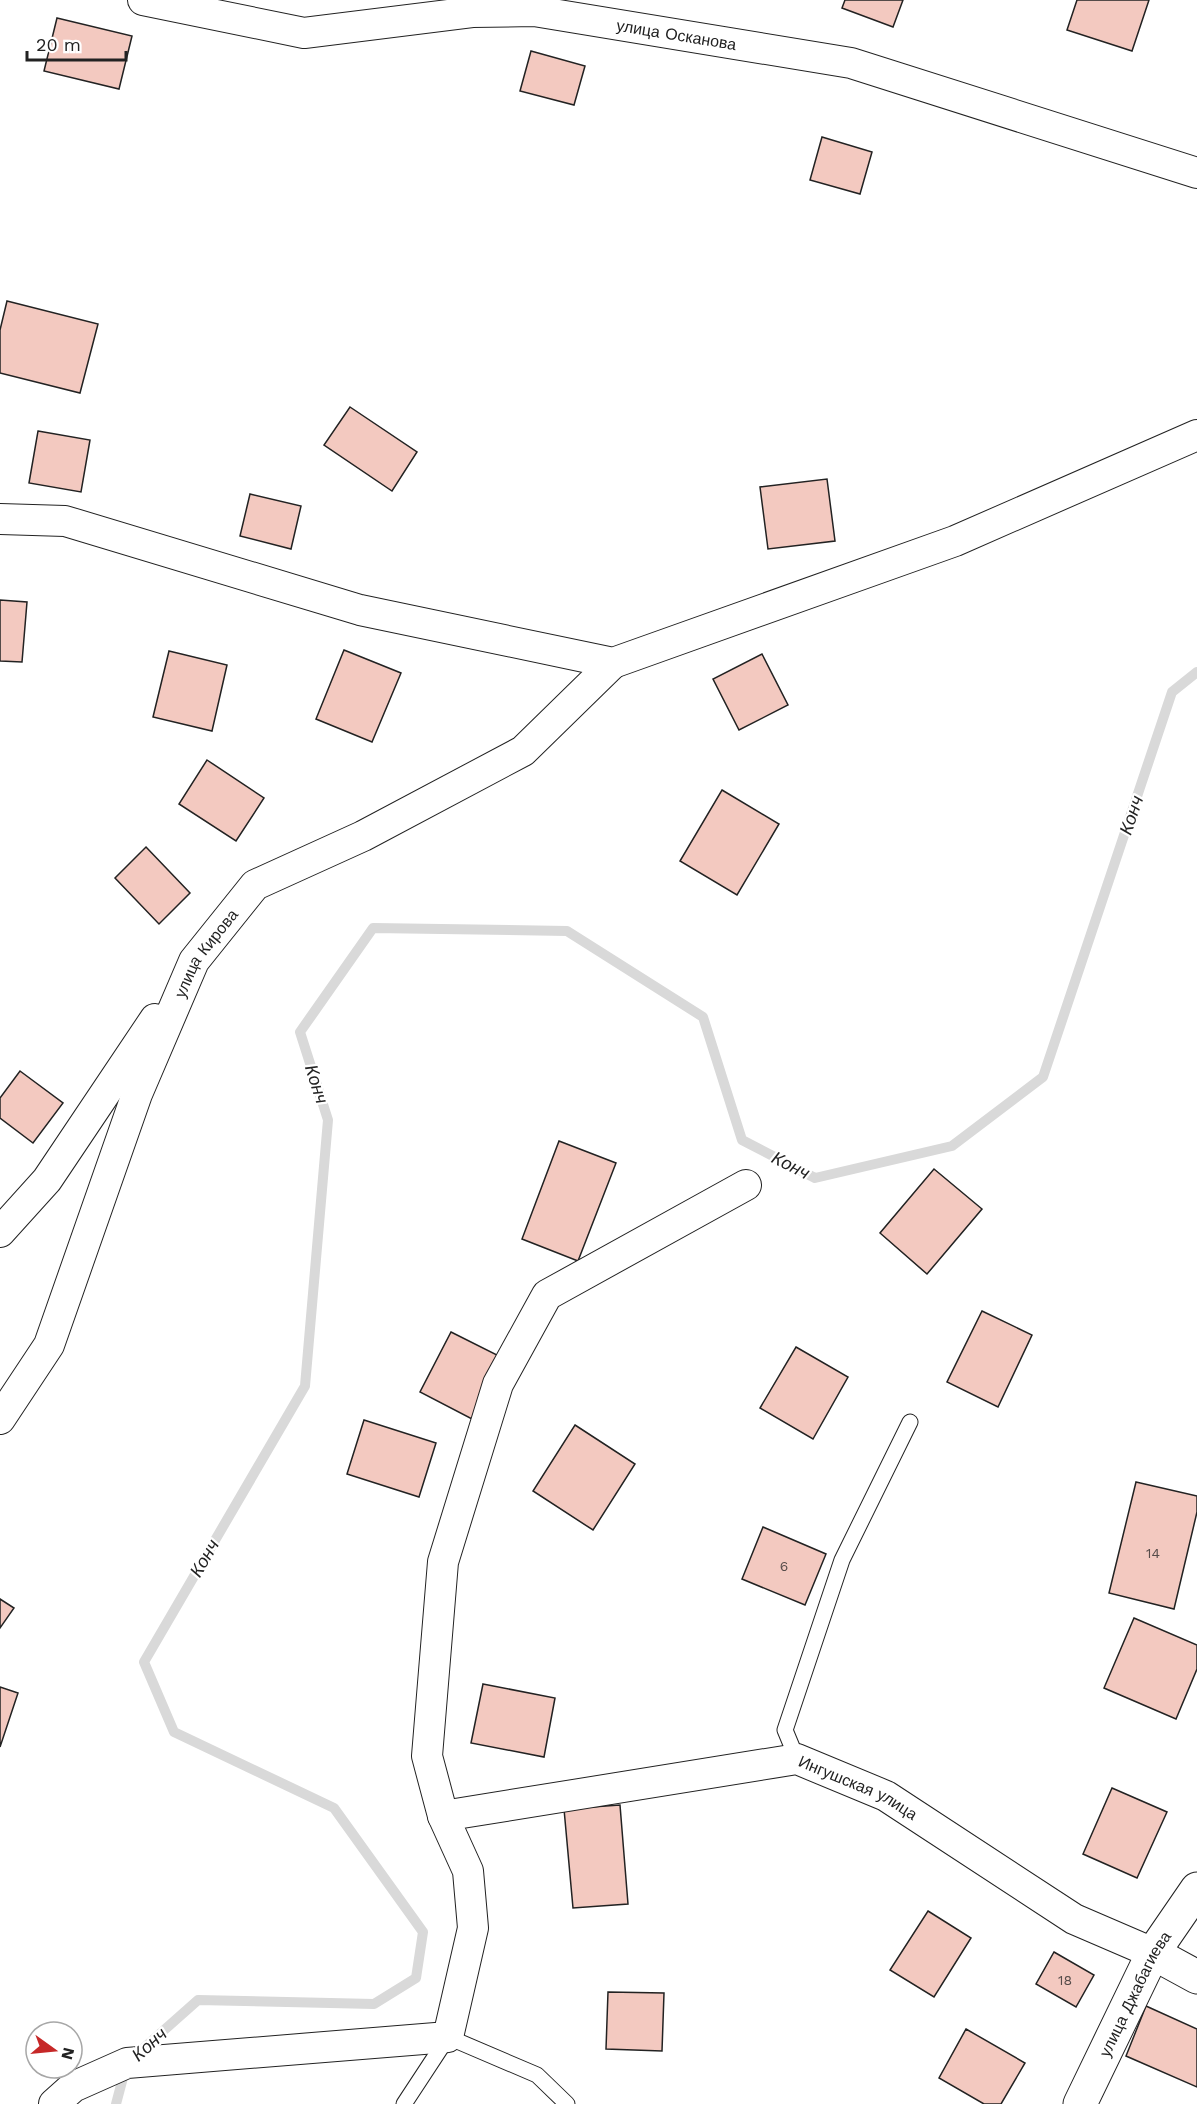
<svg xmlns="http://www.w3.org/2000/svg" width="1197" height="2104" font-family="'Work Sans',sans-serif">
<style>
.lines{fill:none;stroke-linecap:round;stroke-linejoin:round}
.stream{stroke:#d9d9d9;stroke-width:10}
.building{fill:#f3c9c0;stroke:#222;stroke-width:1.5}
.service-casing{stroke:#222;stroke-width:17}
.minor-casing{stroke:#222;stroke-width:32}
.tertiary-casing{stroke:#222;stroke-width:35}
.secondary-casing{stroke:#222;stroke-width:35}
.service{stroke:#fff;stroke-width:15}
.minor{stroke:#fff;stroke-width:30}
.tertiary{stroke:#fff;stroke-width:33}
.secondary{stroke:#fff;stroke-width:33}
.labels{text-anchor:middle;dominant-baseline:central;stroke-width:4.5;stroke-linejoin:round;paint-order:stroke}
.number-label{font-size:14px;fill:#564c4a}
.street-label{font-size:16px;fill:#222;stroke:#fff}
.water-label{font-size:18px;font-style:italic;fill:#222;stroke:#fff}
</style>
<rect width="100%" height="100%" fill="#fff"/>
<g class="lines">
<g class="stream">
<polyline points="136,2055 198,2000 374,2004 416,1978 423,1932 334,1808 174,1732 144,1662 305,1386 328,1120 300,1032 373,928 567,931 703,1017 742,1140 815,1178 952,1146 1043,1077 1172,692 1197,672"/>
<polyline points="116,2104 125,2070"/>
</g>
</g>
<g class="building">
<polygon points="845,0 903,0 893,27 842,8"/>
<polygon points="1077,0 1149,0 1132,51 1067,30"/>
<polygon points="57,18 132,36 119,89 44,71"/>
<polygon points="531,51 585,66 574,105 520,91"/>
<polygon points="822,137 872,152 860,194 810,180"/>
<polygon points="7,301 98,324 80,393 0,373 0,330"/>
<polygon points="350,407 417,452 392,491 324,445"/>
<polygon points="38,431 90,440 81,492 29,483"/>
<polygon points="827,479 835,541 768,549 760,487"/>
<polygon points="250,494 301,506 291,549 240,536"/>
<polygon points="0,600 27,602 22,662 0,661"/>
<polygon points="344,650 401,673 372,742 316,719"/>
<polygon points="169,651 227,665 212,731 153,717"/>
<polygon points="762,654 788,705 739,730 713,679"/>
<polygon points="207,760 264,798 236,841 179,804"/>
<polygon points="722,790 779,824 737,895 680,861"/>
<polygon points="146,847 190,893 159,924 115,878"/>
<polygon points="20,1071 63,1103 33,1143 0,1118 0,1098"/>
<polygon points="559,1141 616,1163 578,1261 522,1239"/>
<polygon points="934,1169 982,1209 927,1274 880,1233"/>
<polygon points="982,1311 1032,1335 998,1407 947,1382"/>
<polygon points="451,1332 503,1358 472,1419 420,1392"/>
<polygon points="796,1347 848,1377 813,1439 760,1408"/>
<polygon points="364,1420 436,1443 419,1497 347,1474"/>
<polygon points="575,1425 635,1464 593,1530 533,1491"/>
<polygon points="1136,1482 1197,1496 1197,1512 1174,1609 1109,1593"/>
<polygon points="763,1527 826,1554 805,1605 742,1579"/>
<polygon points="0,1599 14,1608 0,1628"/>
<polygon points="1134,1618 1197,1645 1197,1669 1176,1719 1104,1688"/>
<polygon points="483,1684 555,1698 544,1757 471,1743"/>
<polygon points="0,1687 18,1693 0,1747"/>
<polygon points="1112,1788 1167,1812 1137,1878 1083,1854"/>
<polygon points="620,1805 628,1904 573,1908 564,1809"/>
<polygon points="928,1911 971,1938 934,1997 890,1970"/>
<polygon points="1054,1952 1094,1975 1076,2007 1036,1984"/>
<polygon points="608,1992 664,1993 662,2051 606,2049"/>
<polygon points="1146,2006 1197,2029 1197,2087 1126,2056"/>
<polygon points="966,2029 1025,2063 1001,2104 984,2104 939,2078"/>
</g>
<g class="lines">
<defs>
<g id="service">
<polyline points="797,1759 785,1730 842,1560 910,1422"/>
<polyline points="404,2104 448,2037 537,2075 567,2104"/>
</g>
<g id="minor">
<path id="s1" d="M143 0 304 33 472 12 534 11 851 63 1197 173"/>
<polyline points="0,519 65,521 360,610 613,663 955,541 1197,435"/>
<polyline points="0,1232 47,1180 155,1019"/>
<path id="s2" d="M0 1419 49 1345 137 1094 194 961 255 885 363 836 523 751 613 663"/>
<path id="s3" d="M443 1816 797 1759 886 1796 1074 1919 1153 1953"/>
<polyline points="54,2104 73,2087 127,2063 448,2037 473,1928 468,1871 443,1816 427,1756 443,1562 498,1384 547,1295 746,1185"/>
</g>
<polyline id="tertiary" points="1153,1953 1197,1977"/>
<g id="secondary">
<path id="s4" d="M1080 2104 1153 1953 1197 1889"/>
</g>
</defs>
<use href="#service" class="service-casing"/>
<use href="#minor" class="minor-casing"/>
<use href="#tertiary" class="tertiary-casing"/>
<use href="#secondary" class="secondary-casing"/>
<use href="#service" class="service"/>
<use href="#minor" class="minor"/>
<use href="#tertiary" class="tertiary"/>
<use href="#secondary" class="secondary"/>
</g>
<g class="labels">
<g class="number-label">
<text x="1153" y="1553">14</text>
<text x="784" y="1566">6</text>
<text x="1065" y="1980">18</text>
</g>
<g class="street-label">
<text stroke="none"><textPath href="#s1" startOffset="540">улица Осканова</textPath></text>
<text stroke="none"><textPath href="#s2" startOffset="512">улица Кирова</textPath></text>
<text stroke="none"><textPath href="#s3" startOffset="426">Ингушская улица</textPath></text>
<text stroke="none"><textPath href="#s4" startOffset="123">улица Джабагиева</textPath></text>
</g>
<g class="water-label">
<text transform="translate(1131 815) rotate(-71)">Конч</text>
<text transform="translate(317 1084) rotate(72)">Конч</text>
<text transform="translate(791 1165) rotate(27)">Конч</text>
<text transform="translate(204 1558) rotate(-60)">Конч</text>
<text transform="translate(149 2044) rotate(-42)">Конч</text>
</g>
</g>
<g transform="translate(54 2050) rotate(105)"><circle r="28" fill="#ffffff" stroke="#a7a7a7" stroke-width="1.5"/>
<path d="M0-4.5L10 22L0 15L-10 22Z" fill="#c62828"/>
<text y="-9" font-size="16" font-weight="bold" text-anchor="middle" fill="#222222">N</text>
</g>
<path d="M27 51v9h99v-9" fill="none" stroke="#222222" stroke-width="3"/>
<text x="36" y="51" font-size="18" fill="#222222" stroke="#ffffff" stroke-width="4.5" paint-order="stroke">20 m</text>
</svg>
